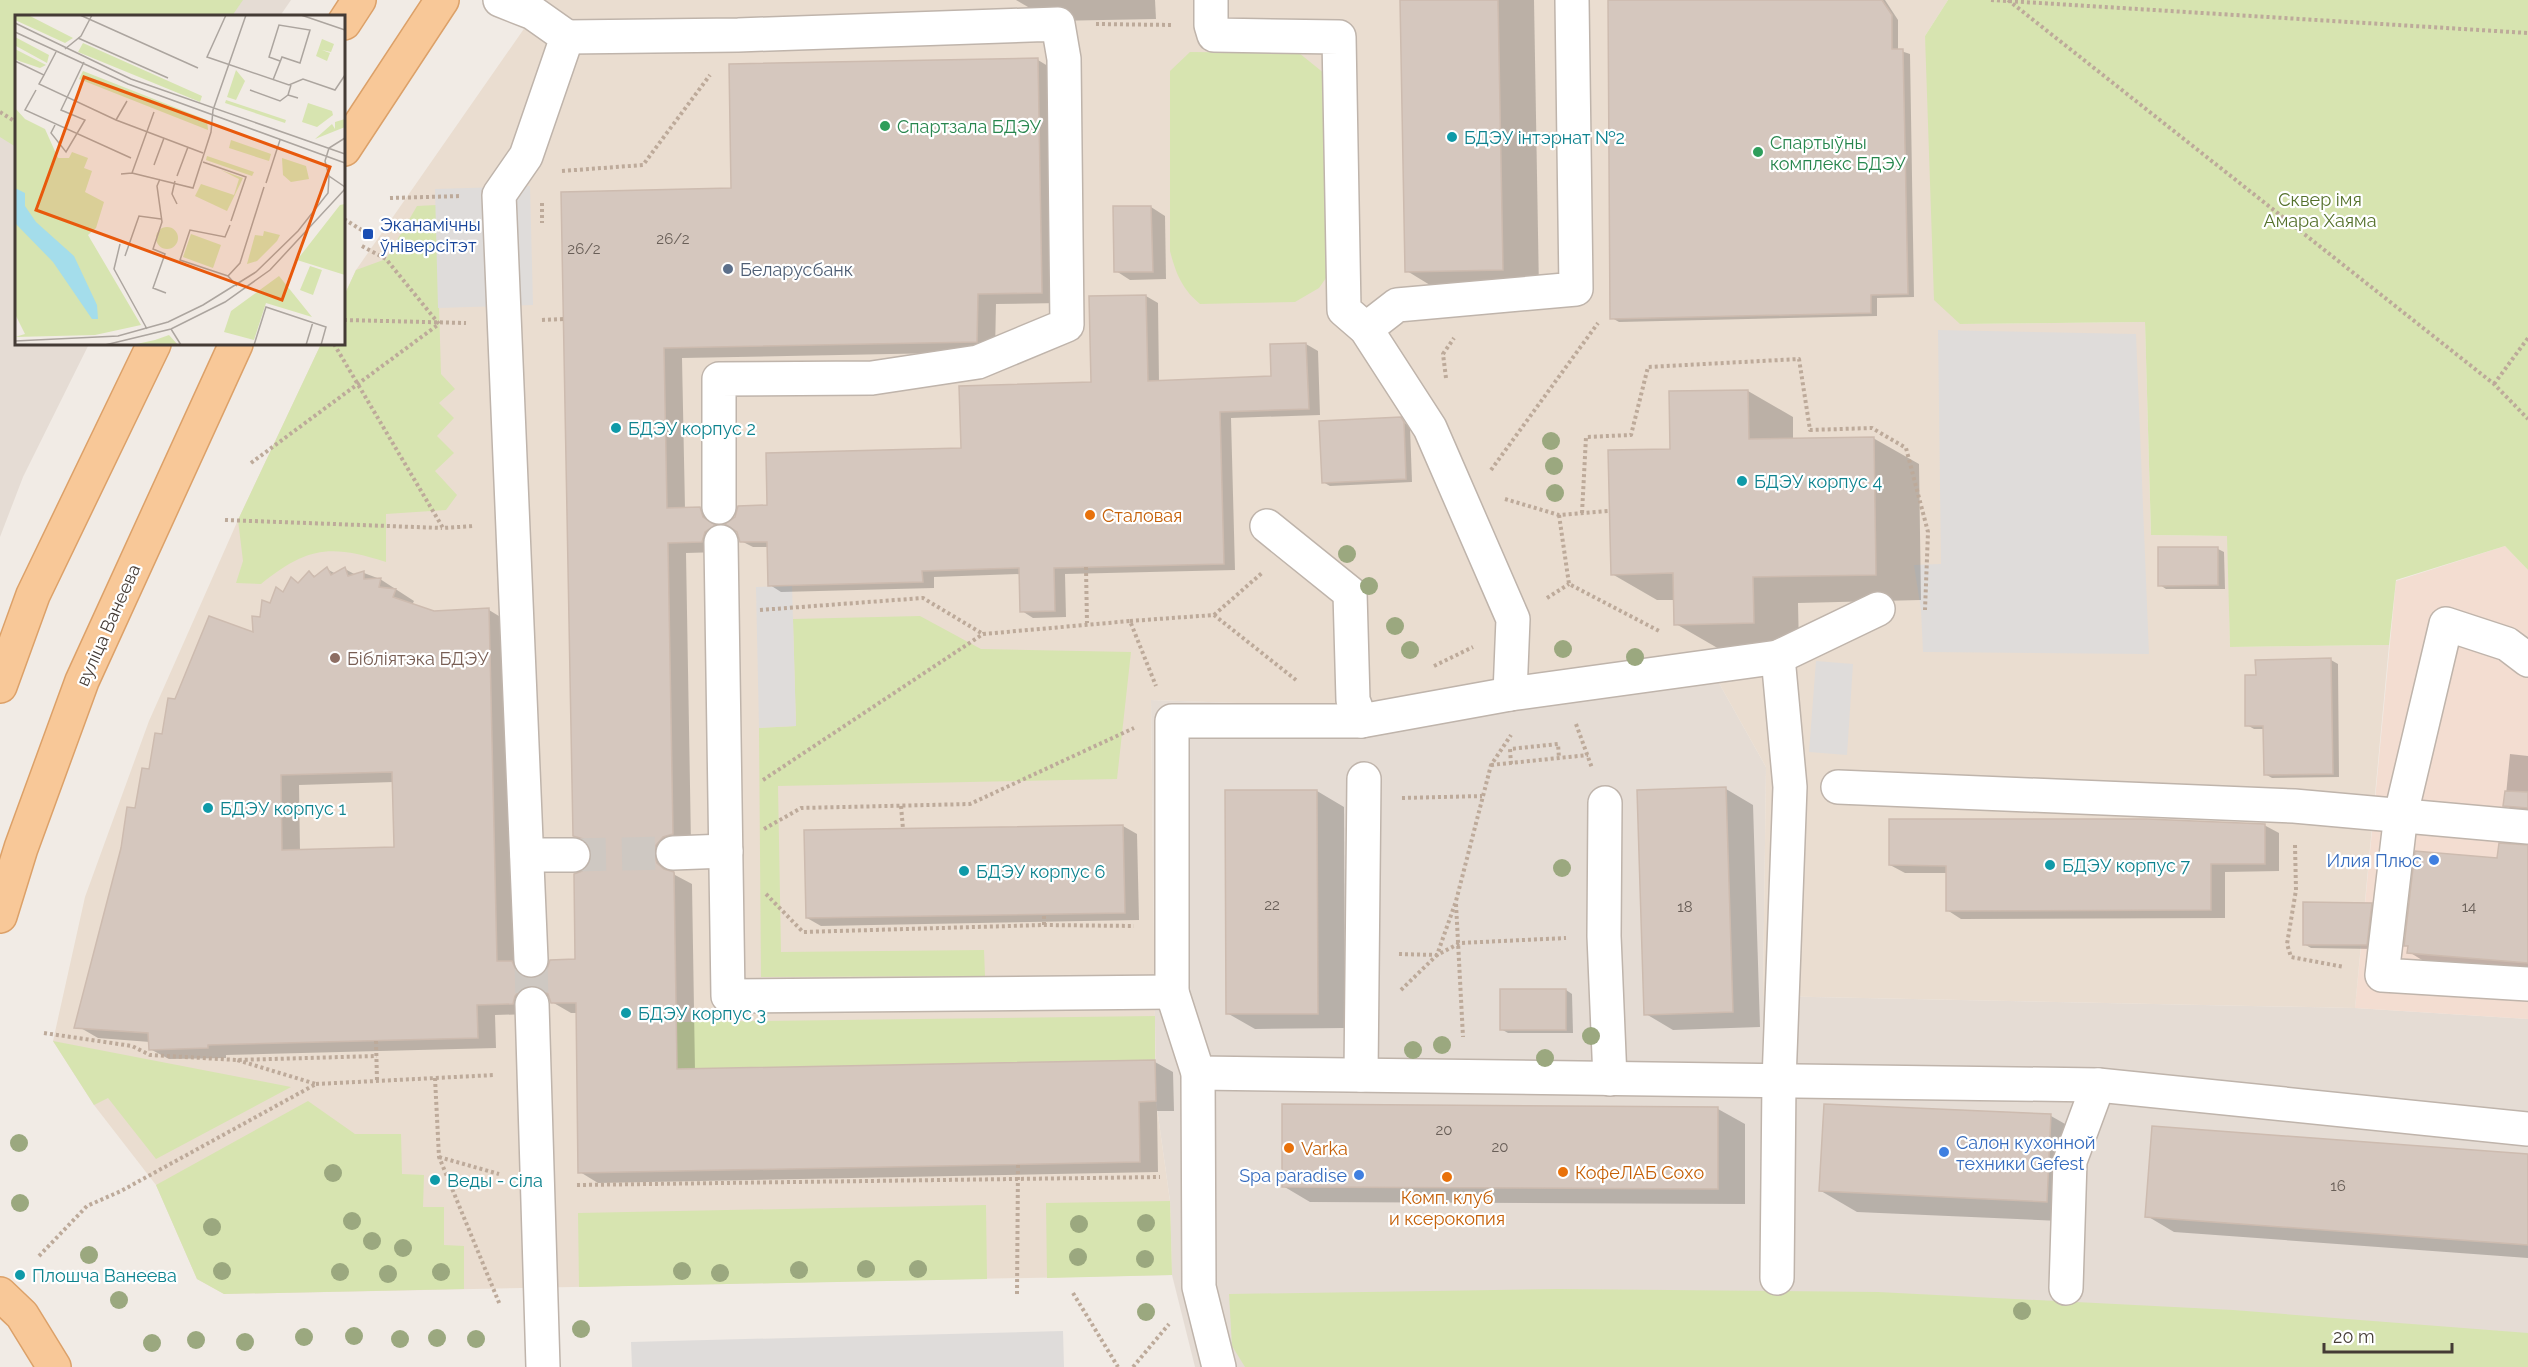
<svg xmlns="http://www.w3.org/2000/svg" width="2528" height="1367" font-family="Raleway,sans-serif">
<style>
.residential{fill:#e5dcd4}
.commercial{fill:#f3ddd1}
.education{fill:#eaddd0}
.green{fill:#d7e4b0}
.parking{fill:#dfdcda}
.shadow{fill:#0003;fill-rule:evenodd}
.building{fill:#d5c7be;stroke:#cdbbaf;stroke-width:1.5;fill-rule:evenodd}
.lines{fill:none;stroke-linecap:round;stroke-linejoin:round}
.minor-tunnel{stroke:#cec8c2;stroke-width:33;stroke-dasharray:33 16;stroke-linecap:butt}
.minor-casing{stroke:#bfb4ab;stroke-width:36}
.major-casing{stroke:#dca169;stroke-width:36}
.path{stroke:#bdaa9a;stroke-width:4;stroke-dasharray:3 3;stroke-linecap:butt}
.minor{stroke:#fff;stroke-width:33}
.major{stroke:#f8c898;stroke-width:33}
.tree{fill:#9ba87f}
.leisure-dot{fill:#2e9e5b;stroke:#fff;stroke-width:2}
.culture-dot{fill:#0f9aa8;stroke:#fff;stroke-width:2}
.transit-dot{fill:#1a4fb4;stroke:#fff;stroke-width:2}
.service-dot{fill:#5c6f8a;stroke:#fff;stroke-width:2}
.food-dot{fill:#e8710a;stroke:#fff;stroke-width:2}
.education-dot{fill:#8d6e63;stroke:#fff;stroke-width:2}
.shop-dot{fill:#3f7fe0;stroke:#fff;stroke-width:2}
.labels{text-anchor:middle;dominant-baseline:central;stroke-width:4.5;stroke-linejoin:round;paint-order:stroke}
.number-label{font-size:15px;fill:#685e57}
.leisure-label{font-size:18px;fill:#27864d;stroke:#fff;text-anchor:start}
.culture-label{font-size:18px;fill:#0d838f;stroke:#fff;text-anchor:start}
.park-label{font-size:18px;fill:#55712c;stroke:#fff}
.transit-label{font-size:18px;fill:#164399;stroke:#fff;text-anchor:start}
.service-label{font-size:18px;fill:#4e5e75;stroke:#fff;text-anchor:start}
.food-label{font-size:18px;fill:#c56008;stroke:#fff;text-anchor:start}
.street-label{font-size:18px;fill:#443b35;stroke:#fff}
.education-label{font-size:18px;fill:#785e54;stroke:#fff;text-anchor:start}
.shop-label{font-size:18px;fill:#366cbe;stroke:#fff;text-anchor:end}
.inset-road{fill:none;stroke:#aca59f;stroke-width:1.5}
.view{fill:#e8590c;fill-opacity:0.15;stroke:#e8590c;stroke-width:3}
.inset-edge{fill:none;stroke:#443b35;stroke-width:3}
</style>
<rect width="100%" height="100%" fill="#f1ebe5"/>
<g class="residential">
<polygon points="0,0 291,0 280,16 16,16 16,344 89,344 23,477 0,537"/>
<polygon points="1710,667 1766,767 1763,996 2355,1008 2528,1019 2528,1367 1195,1367 1172,1275 1170,1201 1156,1101 1151,700 1321,706"/>
</g>
<polygon class="commercial" points="2505,546 2528,570 2528,1019 2355,1008 2396,581"/>
<polygon class="education" points="544,0 1948,0 1925,36 1961,324 2145,322 2151,535 2228,536 2230,647 2389,645 2355,1008 1763,996 1766,767 1710,667 1538,692 1321,706 1151,700 1156,1101 1170,1201 1172,1275 224,1294 197,1279 156,1185 94,1105 53,1041 85,897 149,721 238,520 321,344 344,344 344,296 356,270"/>
<g class="green">
<polygon points="0,0 243,0 232,16 16,16 16,147 0,137"/>
<polygon points="1948,0 2528,0 2528,570 2505,546 2396,580 2389,645 2230,647 2227,536 2151,535 2145,322 1960,324 1934,300 1925,36"/>
<path d="M1190 52 1299 53 1330 78 1333 268 1319 288 1295 302 1200 304C1182 289 1176 274 1170 251V71Z"/>
<path d="M436 205 441 374 455 389 439 403 454 418 437 436 454 453 435 471 457 495 446 510 386 514V562C330 544 307 547 261 584L236 583 243 561 238 520 321 344H344V296L356 270 386 259 417 206Z"/>
<polygon points="920,616 981,649 1131,652 1117,779 778,786 781,952 984,950 985,976 761,977 759,728 796,726 793,619"/>
<polygon points="1155,1016 1155,1060 677,1069 676,1022"/>
<polygon points="53,1041 291,1087 156,1159 108,1098 94,1105"/>
<polygon points="308,1101 355,1134 401,1134 402,1174 424,1175 423,1207 444,1207 444,1245 464,1246 464,1289 224,1294 197,1279 156,1185"/>
<polygon points="1170,1201 1172,1275 1047,1278 1046,1203"/>
<polygon points="986,1205 987,1279 579,1287 578,1213"/>
<polygon points="1558,1289 1878,1292 2233,1310 2528,1333 2528,1367 1245,1367 1232,1346 1229,1294"/>
</g>
<g class="parking">
<polygon points="530,186 533,305 438,308 435,189"/>
<polygon points="1938,330 2136,334 2149,654 1923,652 1921,610 1914,565 1941,564"/>
<polygon points="792,586 796,726 759,728 756,587"/>
<polygon points="1816,661 1853,664 1847,755 1809,752"/>
<polygon points="1063,1331 1064,1367 632,1367 631,1342"/>
</g>
<g class="shadow">
<polygon points="1016,0 1155,0 1156,19 1052,21"/>
<polygon points="1402,0 1534,0 1539,291 1443,293 1407,271"/>
<polygon points="1610,0 1885,0 1898,20 1898,50 1910,54 1914,297 1877,298 1877,316 1619,322 1612,318"/>
<path d="M1038 60 1056 71 1061 303 996 304 995 352 682 358 685 509H700L719 519 721 529V552L686 553 691 844 672 866 675 875 692 884 695 1071 1155 1062 1173 1072 1174 1111H1157L1158 1172 598 1183 580 1172 577 1013H571L552 1002 550 996 542 998 532 1014 495 1015 496 1048 226 1055V1058L169 1059 150 1049V1042L98 1038 79 1027 136 810 176 700 255 635 262 619 271 605 284 594 292 579 299 584 309 573 317 577 327 569 336 574 345 569 356 575 364 573 380 579 414 601 412 605 434 613 489 610 507 621 515 964 531 973 533 980 576 961 583 873 590 866 593 854 590 844 574 835 563 193 732 190ZM394 782 396 848 300 851 299 785Z"/>
<polygon points="1151,207 1165,216 1166,279 1130,280 1116,271"/>
<polygon points="1146,296 1158,303 1159,382 1273,378 1306,344 1318,351 1320,415 1231,418 1235,570 1065,574 1066,617 1033,618 1022,611 1020,574 934,577 934,588 781,592 770,585 769,547 753,547 741,541 769,507 962,450 1092,383 1091,297"/>
<polygon points="1748,391 1793,417 1793,440 1873,438 1919,464 1921,600 1798,603 1799,648 1721,650 1676,624 1675,600 1657,600 1612,574 1672,451"/>
<polygon points="1400,419 1410,427 1412,482 1330,486 1323,482"/>
<polygon points="2218,549 2224,552 2225,589 2166,589 2160,585"/>
<polygon points="2331,660 2338,664 2339,777 2272,778 2265,774 2264,729 2254,729 2247,725 2257,676"/>
<polygon points="2510,754 2528,756 2528,819 2505,805"/>
<polygon points="1726,789 1753,805 1760,1027 1673,1030 1646,1014"/>
<polygon points="1317,791 1344,807 1345,1028 1255,1029 1227,1013"/>
<polygon points="2264,825 2279,833 2279,871 2225,872 2225,918 1961,919 1947,910 1947,873 1905,873 1890,865"/>
<polygon points="1123,826 1137,834 1139,920 821,926 807,918 806,831"/>
<polygon points="2528,847 2528,976 2435,968 2409,952 2409,947 2406,945 2499,860"/>
<polygon points="2371,904 2378,908 2373,949 2311,948 2304,944"/>
<polygon points="1566,990 1572,994 1573,1033 1508,1033 1501,1029"/>
<polygon points="1283,1106 1718,1109 1745,1124 1745,1204 1310,1202 1283,1186"/>
<polygon points="2051,1116 2088,1137 2083,1222 1857,1212 1821,1191"/>
<polygon points="2528,1155 2528,1258 2174,1232 2147,1216"/>
</g>
<g class="building">
<polygon points="1400,0 1498,0 1503,270 1405,272"/>
<polygon points="1608,0 1882,0 1892,15 1892,49 1903,49 1908,294 1871,295 1871,313 1610,319"/>
<path d="M1038 58 1042 293 978 294 977 342 664 348 667 508 700 507 703 517 715 525 705 532 702 542 668 543 673 834 663 837 656 845 654 854 657 863 664 869 674 872 677 1069 1155 1060 1156 1101 1139 1102 1140 1162 578 1173 576 1003H551L548 994 540 987 532 985 522 988 515 996 513 1004 477 1005 478 1038 208 1045V1048L149 1050 148 1033 74 1028 121 848 127 807 135 808 142 768 149 769 155 733 162 734 168 698 175 699 209 616 253 632 252 616 260 617 262 600 270 603 276 587 283 592 291 577 298 583 309 571 314 577 327 567 331 575 345 567 348 576 364 571V579L381 578 379 587 396 589 393 597 434 611 489 608 497 961H512L516 970 522 976 531 979 542 975 547 969 550 960 575 959 574 874 582 871 589 865 592 854 589 846 583 839 573 836 561 192 731 188 729 64ZM392 772 394 847 282 850 281 775Z"/>
<polygon points="1113,206 1151,206 1153,272 1114,272"/>
<polygon points="1146,295 1148,381 1271,376 1270,344 1306,343 1309,409 1220,412 1224,564 1054,568 1055,611 1020,612 1019,568 922,571 923,582 768,586 767,542 740,542 737,532 725,524 735,517 738,506 767,505 766,453 961,448 959,386 1091,382 1089,296"/>
<polygon points="1748,390 1749,439 1874,437 1876,575 1753,577 1754,623 1674,625 1673,573 1611,575 1608,450 1670,449 1669,391"/>
<polygon points="1401,417 1404,422 1406,479 1322,483 1319,421"/>
<polygon points="2158,547 2218,547 2218,585 2158,586"/>
<polygon points="2331,658 2333,774 2264,775 2263,726 2245,726 2245,675 2256,675 2255,660"/>
<polygon points="1726,787 1733,1012 1644,1015 1637,790"/>
<polygon points="1225,790 1317,790 1318,1014 1226,1014"/>
<polygon points="2505,791 2528,792 2528,808 2503,806"/>
<polygon points="1889,819 2147,819 2265,824 2265,864 2211,864 2211,910 1946,911 1946,866 1889,865"/>
<polygon points="1123,825 1125,913 806,918 804,830"/>
<polygon points="2499,843 2528,845 2528,963 2407,953 2408,946 2404,946 2415,851 2497,858"/>
<polygon points="2303,902 2372,903 2367,945 2303,945"/>
<rect x="1500" y="989" width="66" height="41"/>
<polygon points="1282,1104 1718,1107 1718,1189 1282,1187"/>
<polygon points="1824,1104 2051,1114 2047,1202 1819,1191"/>
<polygon points="2152,1126 2528,1154 2528,1245 2145,1217"/>
</g>
<g class="lines">
<g class="minor-tunnel">
<polyline points="573,855 673,853"/>
<polyline points="531,960 532,1004"/>
</g>
<defs>
<g id="minor">
<polyline points="500,0 533,13 567,37 526,156 499,195 531,960"/>
<polyline points="1211,0 1211,25 1214,35 1339,37 1344,310 1366,329 1430,428 1513,619 1510,694"/>
<polyline points="567,37 738,35 1058,24 1064,59 1067,325 978,362 872,378 719,379 719,507"/>
<polyline points="1366,329 1397,305 1576,289 1572,0"/>
<polyline points="1267,526 1350,593 1353,700 1361,721"/>
<polyline points="721,542 728,996 1172,992"/>
<polyline points="2528,660 2507,644 2446,624 2401,814 2382,975 2528,984"/>
<polyline points="1838,787 2294,806 2528,827"/>
<polyline points="1605,803 1604,936 1610,1079"/>
<polyline points="673,853 726,851"/>
<polyline points="527,855 573,855"/>
<polyline points="532,1004 543,1367"/>
<polyline points="1198,1073 2098,1085 2528,1129"/>
<polyline points="1361,1075 1364,779"/>
<polyline points="1777,1278 1779,1081 1790,787 1778,657"/>
<polyline points="2066,1288 2070,1161 2098,1085"/>
<polyline points="1219,1367 1199,1287 1198,1073 1172,992 1172,721 1361,721 1510,694 1778,657 1878,609"/>
</g>
<g id="major">
<polyline points="344,23 359,0"/>
<polyline points="344,149 442,0"/>
<polyline points="0,686 33,595 154,344"/>
<polyline points="0,916 21,848 82,681 236,344"/>
<polyline points="0,1294 22,1315 54,1367"/>
</g>
</defs>
<use href="#minor" class="minor-casing"/>
<use href="#major" class="major-casing"/>
<g class="path">
<polyline points="1991,0 2528,33"/>
<polyline points="2008,0 2494,384 2528,419"/>
<polyline points="1096,24 1172,25"/>
<polyline points="0,112 16,122"/>
<polyline points="562,171 643,165 710,75"/>
<polyline points="390,198 461,196"/>
<polyline points="542,203 542,223"/>
<polyline points="344,219 368,234"/>
<polyline points="344,320 466,323"/>
<polyline points="542,320 564,319"/>
<polyline points="334,344 443,528 474,526"/>
<polyline points="1446,378 1443,354 1454,338"/>
<polyline points="2494,384 2528,338"/>
<polyline points="251,463 439,324 386,259 360,245"/>
<polyline points="1491,470 1598,323"/>
<polyline points="1505,499 1559,515 1609,511"/>
<polyline points="1582,513 1586,437 1631,435 1648,367 1799,359 1810,430 1872,428 1906,448 1928,532 1925,610"/>
<polyline points="1559,515 1569,584 1661,632"/>
<polyline points="225,520 442,528"/>
<polyline points="1086,567 1087,623"/>
<polyline points="1547,598 1569,584"/>
<polyline points="760,610 923,598 983,634"/>
<polyline points="1214,615 1263,572"/>
<polyline points="1130,621 1214,615 1296,680"/>
<polyline points="1434,666 1473,647"/>
<polyline points="1576,724 1592,768"/>
<polyline points="1511,764 1510,749 1558,744 1559,758"/>
<polyline points="1491,765 1588,755"/>
<polyline points="763,780 983,634 1130,621 1156,686"/>
<polyline points="1402,798 1482,796"/>
<polyline points="901,806 903,829"/>
<polyline points="764,829 801,808 970,804 1134,728"/>
<polyline points="2295,845 2296,890 2287,944 2291,957 2344,967"/>
<polyline points="766,894 803,932 1044,925 1134,926"/>
<polyline points="1456,904 1463,1037"/>
<polyline points="1044,925 1044,914"/>
<polyline points="1399,954 1437,955 1460,943 1566,938"/>
<polyline points="1401,990 1437,955 1456,901 1491,765 1511,735"/>
<polyline points="44,1033 132,1046 150,1055 237,1060 377,1056"/>
<polyline points="376,1041 377,1080"/>
<polyline points="435,1078 439,1157 500,1305"/>
<polyline points="316,1084 495,1075"/>
<polyline points="439,1157 499,1174"/>
<polyline points="577,1185 1160,1177"/>
<polyline points="39,1256 87,1206 121,1191 316,1084 237,1060"/>
<polyline points="1073,1293 1118,1367"/>
<polyline points="1017,1294 1018,1165"/>
<polyline points="1133,1367 1169,1324"/>
</g>
<use href="#minor" class="minor"/>
<use href="#major" class="major"/>
</g>
<g class="tree">
<circle cx="1551" cy="441" r="9"/>
<circle cx="1554" cy="466" r="9"/>
<circle cx="1555" cy="493" r="9"/>
<circle cx="1347" cy="554" r="9"/>
<circle cx="1369" cy="586" r="9"/>
<circle cx="1395" cy="626" r="9"/>
<circle cx="1563" cy="649" r="9"/>
<circle cx="1410" cy="650" r="9"/>
<circle cx="1635" cy="657" r="9"/>
<circle cx="1562" cy="868" r="9"/>
<circle cx="1591" cy="1036" r="9"/>
<circle cx="1442" cy="1045" r="9"/>
<circle cx="1413" cy="1050" r="9"/>
<circle cx="1545" cy="1058" r="9"/>
<circle cx="19" cy="1143" r="9"/>
<circle cx="333" cy="1173" r="9"/>
<circle cx="20" cy="1203" r="9"/>
<circle cx="352" cy="1221" r="9"/>
<circle cx="1146" cy="1223" r="9"/>
<circle cx="1079" cy="1224" r="9"/>
<circle cx="212" cy="1227" r="9"/>
<circle cx="372" cy="1241" r="9"/>
<circle cx="403" cy="1248" r="9"/>
<circle cx="89" cy="1255" r="9"/>
<circle cx="1078" cy="1257" r="9"/>
<circle cx="1145" cy="1259" r="9"/>
<circle cx="866" cy="1269" r="9"/>
<circle cx="918" cy="1269" r="9"/>
<circle cx="799" cy="1270" r="9"/>
<circle cx="222" cy="1271" r="9"/>
<circle cx="682" cy="1271" r="9"/>
<circle cx="340" cy="1272" r="9"/>
<circle cx="441" cy="1272" r="9"/>
<circle cx="720" cy="1273" r="9"/>
<circle cx="388" cy="1274" r="9"/>
<circle cx="119" cy="1300" r="9"/>
<circle cx="2022" cy="1311" r="9"/>
<circle cx="1146" cy="1312" r="9"/>
<circle cx="581" cy="1329" r="9"/>
<circle cx="354" cy="1336" r="9"/>
<circle cx="304" cy="1337" r="9"/>
<circle cx="437" cy="1338" r="9"/>
<circle cx="400" cy="1339" r="9"/>
<circle cx="476" cy="1339" r="9"/>
<circle cx="196" cy="1340" r="9"/>
<circle cx="245" cy="1342" r="9"/>
<circle cx="152" cy="1343" r="9"/>
</g>
<g class="leisure-dot">
<circle cx="885" cy="126" r="6"/>
<circle cx="1758" cy="152" r="6"/>
</g>
<g class="culture-dot">
<circle cx="1452" cy="137" r="6"/>
<circle cx="616" cy="428" r="6"/>
<circle cx="1742" cy="481" r="6"/>
<circle cx="208" cy="808" r="6"/>
<circle cx="2050" cy="865" r="6"/>
<circle cx="964" cy="871" r="6"/>
<circle cx="626" cy="1013" r="6"/>
<circle cx="435" cy="1180" r="6"/>
<circle cx="20" cy="1275" r="6"/>
</g>
<rect class="transit-dot" x="362" y="228" width="12" height="12" rx="3"/>
<circle class="service-dot" cx="728" cy="269" r="6"/>
<g class="food-dot">
<circle cx="1090" cy="515" r="6"/>
<circle cx="1289" cy="1148" r="6"/>
<circle cx="1563" cy="1172" r="6"/>
<circle cx="1447" cy="1177" r="6"/>
</g>
<circle class="education-dot" cx="335" cy="658" r="6"/>
<g class="shop-dot">
<circle cx="2434" cy="860" r="6"/>
<circle cx="1944" cy="1152" r="6"/>
<circle cx="1359" cy="1175" r="6"/>
</g>
<g class="labels">
<g class="number-label">
<text x="673" y="239">26/2</text>
<text x="584" y="249">26/2</text>
<text x="1272" y="905">22</text>
<text x="1685" y="907">18</text>
<text x="2469" y="907">14</text>
<text x="1444" y="1130">20</text>
<text x="1500" y="1147">20</text>
<text x="2338" y="1186">16</text>
</g>
<g class="leisure-label">
<text x="897" y="126">Спартзала БДЭУ</text>
<text x="1770" y="142">Спартыўны<tspan x="1770" dy="21">комплекс БДЭУ</tspan></text>
</g>
<g class="culture-label">
<text x="1464" y="137">БДЭУ інтэрнат №2</text>
<text x="628" y="428">БДЭУ корпус 2</text>
<text x="1754" y="481">БДЭУ корпус 4</text>
<text x="220" y="808">БДЭУ корпус 1</text>
<text x="2062" y="865">БДЭУ корпус 7</text>
<text x="976" y="871">БДЭУ корпус 6</text>
<text x="638" y="1013">БДЭУ корпус 3</text>
<text x="447" y="1180">Веды - сіла</text>
<text x="32" y="1275">Плошча Ванеева</text>
</g>
<g class="park-label">
<text x="2320" y="199">Сквер імя<tspan x="2320" dy="21">Амара Хаяма</tspan></text>
</g>
<g class="transit-label">
<text x="380" y="224">Эканамічны<tspan x="380" dy="21">ўніверсітэт</tspan></text>
</g>
<g class="service-label">
<text x="740" y="269">Беларусбанк</text>
</g>
<g class="food-label">
<text x="1102" y="515">Сталовая</text>
<text x="1301" y="1148">Varka</text>
<text x="1575" y="1172">КофеЛАБ Сохо</text>
<text x="1447" y="1197" text-anchor="middle">Комп. клуб<tspan x="1447" dy="21">и ксерокопия</tspan></text>
</g>
<g class="street-label">
<text transform="translate(108 625) rotate(-66)">вуліца Ванеева</text>
</g>
<g class="education-label">
<text x="347" y="658">Бібліятэка БДЭУ</text>
</g>
<g class="shop-label">
<text x="2422" y="860">Илия Плюс</text>
<text x="1956" y="1142" text-anchor="start">Салон кухонной<tspan x="1956" dy="21">техники Gefest</tspan></text>
<text x="1347" y="1175">Spa paradise</text>
</g>
</g>
<g transform="translate(15 15)">
<rect width="330" height="330" fill="#f1ebe5"/>
<path d="M0 0H13L58 23 50 28 0 5ZM0 22 34 40 32 48 1 31ZM307 24 319 29 316 37 307 35 315 38 312 46 301 41ZM68 28 187 81 185 87 63 37ZM0 34 31 50 25 53 4 46 0 44ZM221 55 230 66 221 85 212 82ZM68 56 192 105 193 115 64 64ZM211 85 271 105 270 108 210 88ZM293 88 317 96 318 100 302 112 287 107ZM0 93 10 104 30 114 43 143H54L57 137 73 143 69 153 77 156 70 177 89 187 81 213 73 220 126 310 80 320 0 322 10 319 0 299ZM330 104V112L300 124 317 109 320 114V107ZM216 125 256 139 254 146 214 133ZM192 141 239 157 237 161 191 145ZM267 143 291 151 294 164 276 167 268 160ZM206 155 228 163 212 196 180 181 186 169 219 180 224 164ZM330 189V260L282 245 325 190ZM141 223a11 11 0 1 1 22 0a11 11 0 1 1-22 0ZM249 216 265 220 262 226 242 246 232 249 240 220 248 221ZM176 219 206 230 198 253 168 242ZM295 251 307 255 298 280 285 275ZM264 261 297 302 251 288 239 325 209 317 216 296ZM154 320 163 330H117L140 325Z" fill="#d7e4b0"/>
<path d="M0 173 10 178V191L21 207 59 241 82 290 83 304H77L38 247 0 208Z" fill="#a4ddeb"/>
<path class="inset-road" d="M65 0 183 53M211 0 192 42 274 70 288 64 320 75 330 60M286 0 330 15M0 8 116 64 330 139M0 17 113 69 330 148M63 23 153 63M50 34 66 21 77 0M0 46 29 60 24 69 101 105 188 138M29 60 41 37M258 65 267 42 285 48 295 15 264 10 254 42 265 46M276 70 273 80 283 83M21 75 10 95 116 143M235 75 265 86 273 80M101 105 112 86M40 110 36 118 51 137 70 105 46 95 69 47M330 123 314 133 310 146 314 161 330 172M188 147 231 162 216 206M139 150 149 123M117 158 139 97M106 159 117 158 178 173 196 117 198 95 231 0M162 161 173 132M145 164 142 171 147 207 138 234 150 239 138 273 151 278M160 166 157 179 162 189M251 168 265 125M105 229 99 254 132 314M110 241 124 201 146 204M213 261 165 245 175 215 210 222 215 210M222 271 213 261 225 248 249 172M156 314 166 330M0 326 103 321 153 307 188 290 241 257 283 216 313 178 314 161M90 330 156 314 210 287 255 255 330 174M239 330 251 292 311 312 306 330M291 330 298 307"/>
<path class="view" d="M69 62 315 152 267 285 21 195Z"/>
<rect width="330" height="330" class="inset-edge"/>
</g>
<path d="M2324 1343v9h128v-9" fill="none" stroke="#443b35" stroke-width="3"/>
<text x="2333" y="1343" font-size="18" fill="#443b35" stroke="#ffffff" stroke-width="4.5" paint-order="stroke">20 m</text>
</svg>
